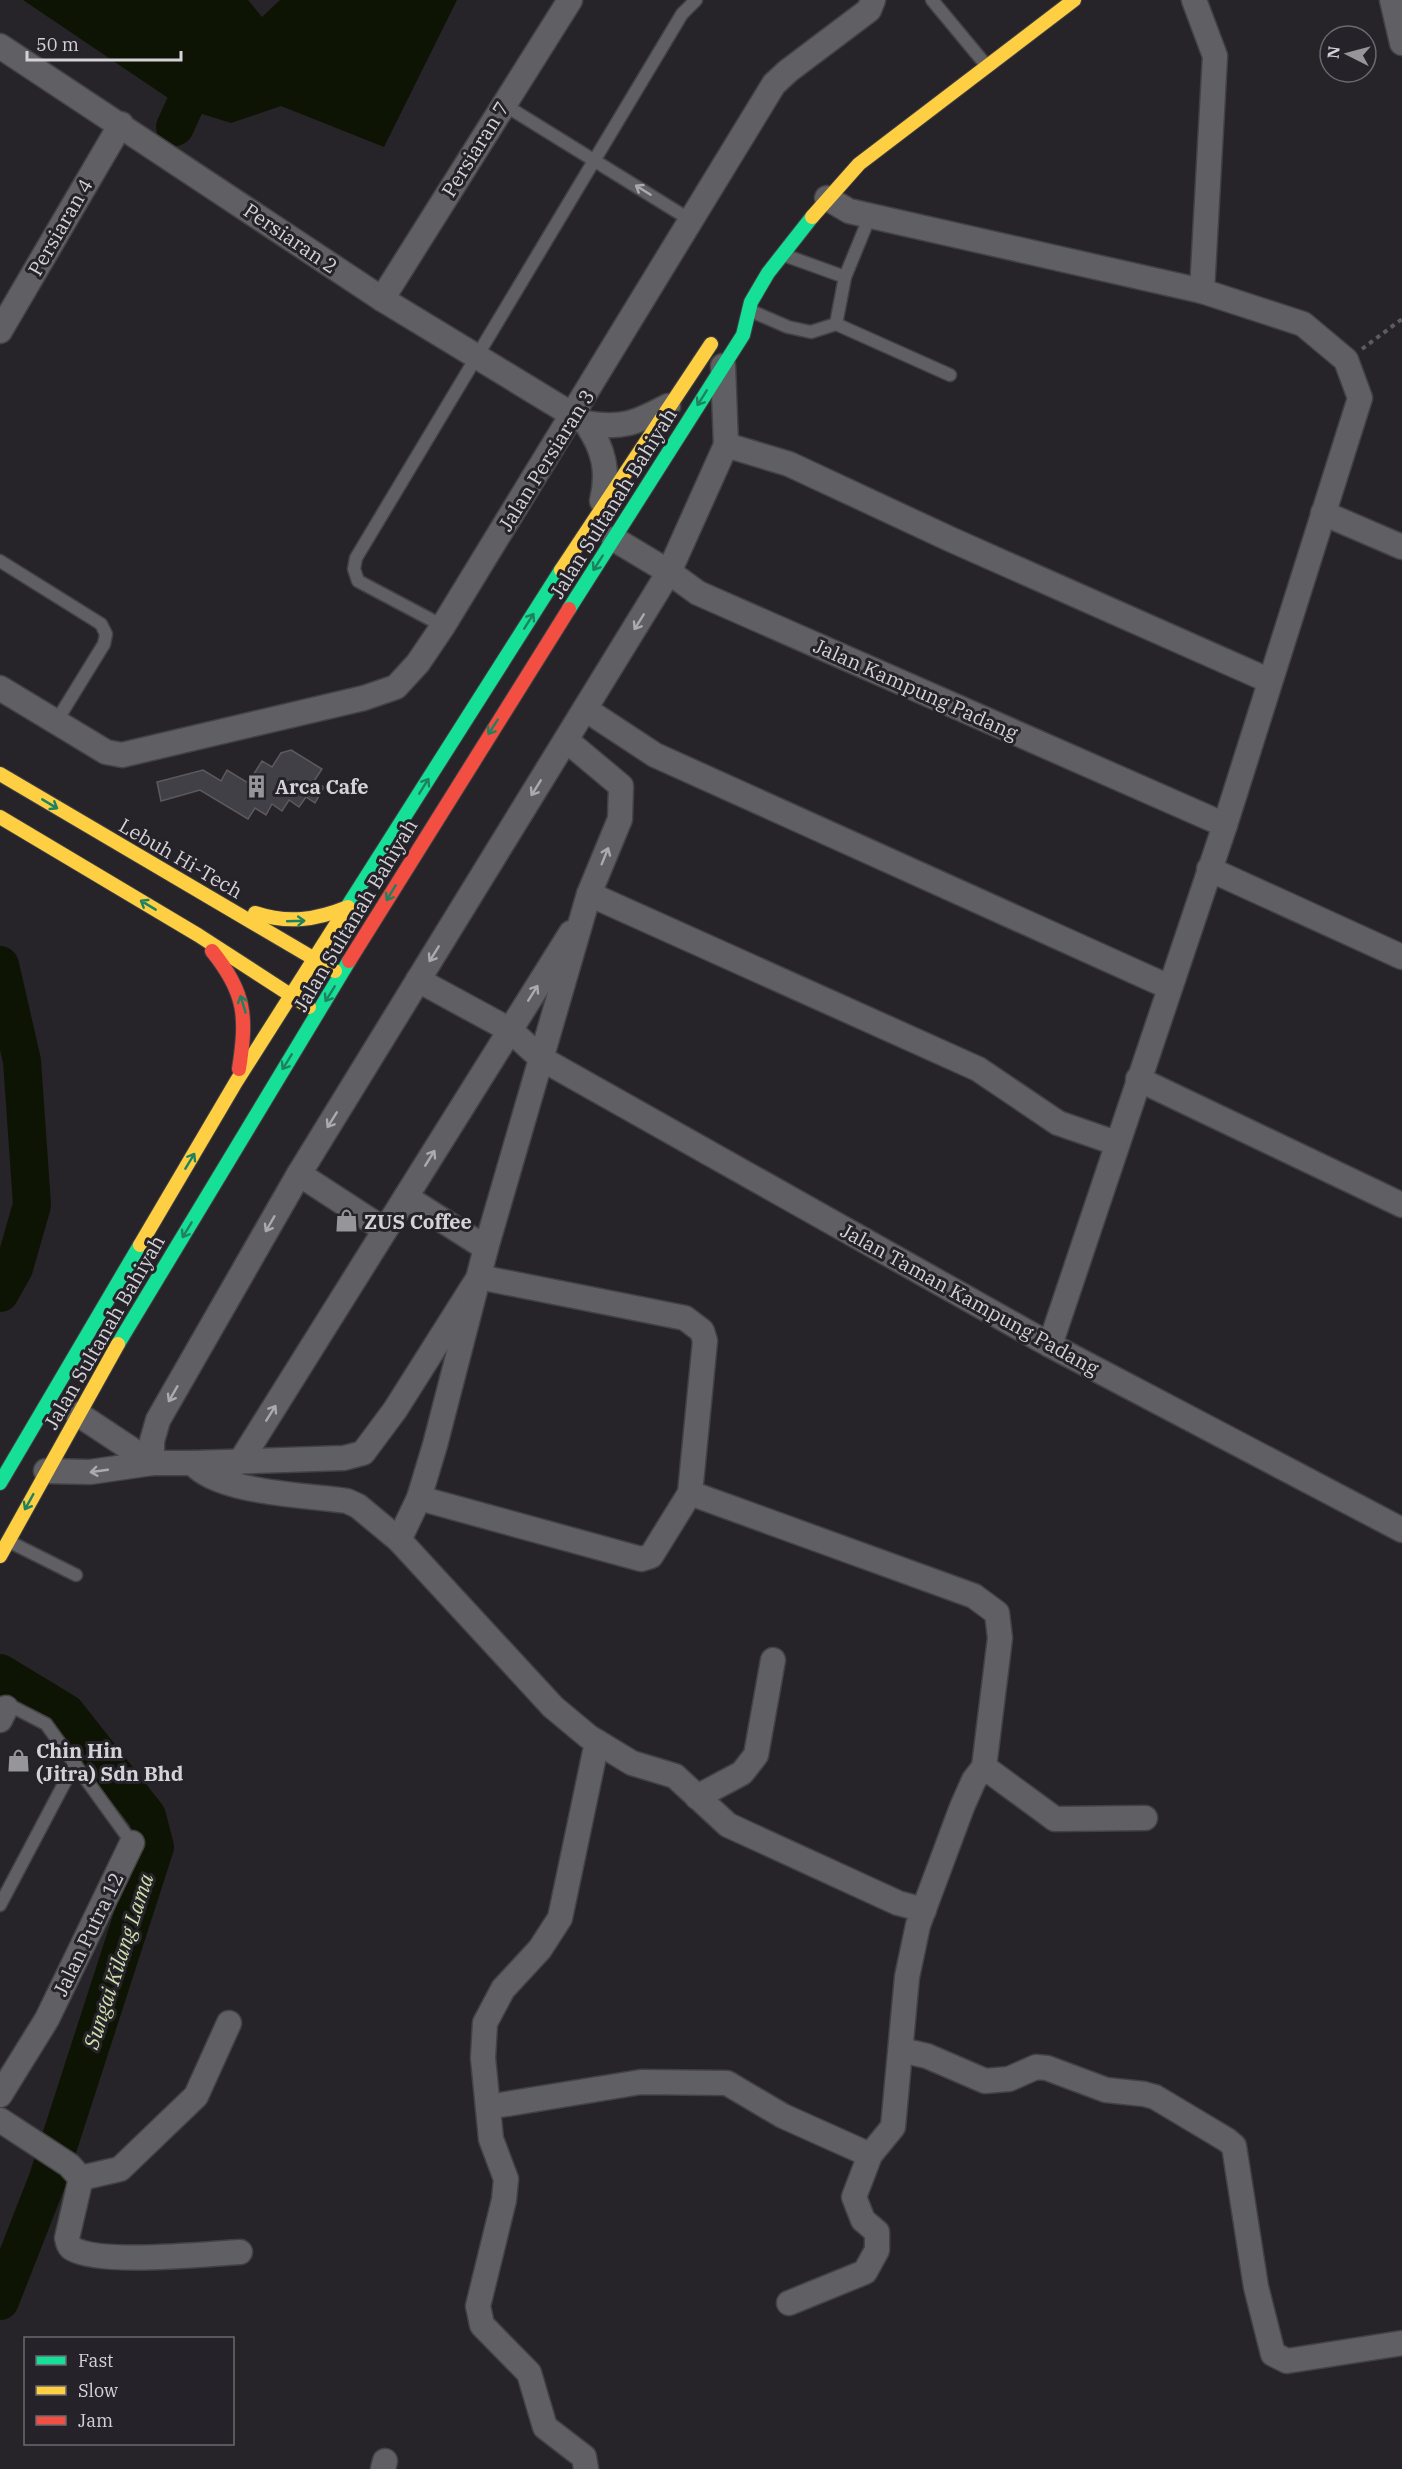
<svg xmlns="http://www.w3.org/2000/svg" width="1402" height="2469" font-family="'IBM Plex Serif',serif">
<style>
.water{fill:#0e1404}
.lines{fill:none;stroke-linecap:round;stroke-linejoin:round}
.river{stroke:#0e1404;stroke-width:38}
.building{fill:#424047;stroke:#5c5a5e;stroke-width:1.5}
.lane-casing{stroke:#424143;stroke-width:15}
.street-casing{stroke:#424143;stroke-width:27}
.fast-casing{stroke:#424143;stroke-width:16}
.slow-casing{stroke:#424143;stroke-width:16}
.jam-casing{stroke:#424143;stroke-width:16}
.path{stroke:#5d5b5f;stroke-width:4;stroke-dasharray:4.5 4.5;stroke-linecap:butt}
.lane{stroke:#605f63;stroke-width:12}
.street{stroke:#605f63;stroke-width:24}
.fast{stroke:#16e098;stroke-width:14}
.slow{stroke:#ffcf43;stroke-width:14}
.jam{stroke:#f24e42;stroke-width:14}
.oneway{stroke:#abaaae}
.oneway2{stroke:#1e8260}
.labels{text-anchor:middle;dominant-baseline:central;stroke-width:6;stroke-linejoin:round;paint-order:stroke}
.street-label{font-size:20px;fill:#d3d2d6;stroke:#252329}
.poi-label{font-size:20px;font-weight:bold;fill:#d3d2d6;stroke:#252329;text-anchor:start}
.water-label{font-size:21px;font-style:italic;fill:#cee1ab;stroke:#252329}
</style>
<rect width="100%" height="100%" fill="#262428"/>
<polygon class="water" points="23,0 248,0 262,17 280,0 457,0 384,147 281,106 231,123 183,108"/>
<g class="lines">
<g class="river">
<polyline points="162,0 208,54 175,127"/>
<polyline points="0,965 22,1061 32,1205 14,1268 0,1293"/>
<polyline points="0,1673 66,1713 147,1816 155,1847 47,2181 0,2301"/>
</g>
</g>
<polygon class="building" points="291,750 322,769 314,781 324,787 315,803 306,797 299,807 289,800 282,811 272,804 266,815 255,808 248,819 200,790 161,801 157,782 203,770 221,781 227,770 248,783 262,761 272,767 281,753"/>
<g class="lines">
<defs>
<g id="lane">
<polyline points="932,0 986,65"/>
<polyline points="503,104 692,221"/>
<polyline points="784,255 845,277"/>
<polyline points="751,311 788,327 811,332 836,324 950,375"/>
<polyline points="836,324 845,277 870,216"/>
<polyline points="0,561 101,624 106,634 104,644 56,722"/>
<polyline points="443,626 358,581 354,569 356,558 682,14 696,0"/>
<polyline points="10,1542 76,1575"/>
<polyline points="6,1708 11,1706 46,1724 132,1843"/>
<polyline points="0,1905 75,1763"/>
</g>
<g id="street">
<polyline points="1194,0 1215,56 1202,291"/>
<polyline points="1392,0 1402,43"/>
<path d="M0 46 382 299 586 423C622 429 636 423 668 406"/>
<polyline points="827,198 849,211 1202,291 1303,324 1346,360 1360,398 1225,825 1050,1345"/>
<polyline points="382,299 570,0"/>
<polyline points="0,331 121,124"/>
<polyline points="723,366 726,445"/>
<path d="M586 423C604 449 609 471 602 501"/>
<polyline points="1323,513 1402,547"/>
<polyline points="614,539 669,572 698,593 1225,825"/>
<polyline points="0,688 106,752 122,755 364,698 396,687 418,663 443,626 774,84 788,71 869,10 873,0"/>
<polyline points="585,709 655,755 1169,987"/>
<polyline points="1209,869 1402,957"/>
<polyline points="589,894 978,1069 1058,1123 1116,1143"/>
<polyline points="418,980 510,1030 542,1059 1050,1345 1402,1530"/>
<polyline points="1138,1079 1402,1205"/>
<polyline points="299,1174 385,1230"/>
<polyline points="406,1197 486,1248"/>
<polyline points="78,1414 152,1463"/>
<polyline points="240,1462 571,933"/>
<polyline points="152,1463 152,1441 158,1420 299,1174 669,572 726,445 789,464 952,540 1270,681"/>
<polyline points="193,1463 344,1458 363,1453 395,1410 479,1277 685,1318 702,1331 705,1341 690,1493 974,1596 997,1613 1000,1638 984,1767 974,1780 962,1807 918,1925 907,1977 893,2127 870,2155 854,2197 863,2220 877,2232 877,2250 865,2272 789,2303"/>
<path d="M46 1471 90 1472 152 1463H193C217 1493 307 1495 347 1501L358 1506 399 1540 553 1707 589 1737 632 1763 675 1776 728 1825 898 1903 924 1910"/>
<polyline points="419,1498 641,1559 651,1556 690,1493"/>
<polyline points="399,1540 419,1498 435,1445 486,1248 589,894 620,819 621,786 566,740"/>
<polyline points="0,1720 6,1708"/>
<polyline points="984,1767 1055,1819 1145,1818"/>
<polyline points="697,1797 742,1773 756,1755 773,1660"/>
<polyline points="901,2050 927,2056 985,2081 1009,2079 1036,2067 1047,2068 1106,2090 1144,2094 1155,2097 1227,2140 1234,2146 1256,2287 1273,2354 1287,2361 1402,2343"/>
<polyline points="0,2095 47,2019 132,1843"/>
<polyline points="488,2107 641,2082 727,2083 783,2116 870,2155"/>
<path d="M0 2120 69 2165 81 2178 67 2238C68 2243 69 2247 73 2249 102 2265 204 2254 240 2252"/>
<polyline points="81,2178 120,2169 196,2096 229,2023"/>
<polyline points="383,2469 385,2461"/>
<polyline points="586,2469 584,2457 545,2427 529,2373 482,2325 478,2306 504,2200 506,2179 491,2139 483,2058 485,2023 503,1989 540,1949 560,1918 597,1742"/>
</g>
<g id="fast">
<polyline points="569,609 743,335 751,302 768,273 812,217"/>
<polyline points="342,915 561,570"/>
<polyline points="118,1344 349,961"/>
<polyline points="0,1483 140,1245"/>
</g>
<g id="slow">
<polyline points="812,217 859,164 1074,0"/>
<polyline points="561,570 711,344"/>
<polyline points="0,774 335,971"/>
<polyline points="0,817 198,935 309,1007"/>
<path d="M255 913C288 924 316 920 348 907"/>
<polyline points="140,1245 236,1082 342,915"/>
<polyline points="0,1556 118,1344"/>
</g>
<g id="jam">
<path d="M212 951C246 993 247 1017 239 1069"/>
<polyline points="349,961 569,609"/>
</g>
</defs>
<use href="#lane" class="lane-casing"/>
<use href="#street" class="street-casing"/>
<use href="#fast" class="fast-casing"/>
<use href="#slow" class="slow-casing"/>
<use href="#jam" class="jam-casing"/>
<polyline class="path" points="1362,349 1402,319"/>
<use href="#lane" class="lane"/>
<use href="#street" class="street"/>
<use href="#fast" class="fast"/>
<use href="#slow" class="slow"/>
<use href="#jam" class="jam"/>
</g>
<defs><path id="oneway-shaft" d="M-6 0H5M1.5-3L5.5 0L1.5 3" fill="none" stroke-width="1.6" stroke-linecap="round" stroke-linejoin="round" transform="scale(1.5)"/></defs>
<g class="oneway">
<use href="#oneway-shaft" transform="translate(643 190) rotate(-148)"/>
<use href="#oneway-shaft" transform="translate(639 622) rotate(122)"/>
<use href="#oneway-shaft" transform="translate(536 788) rotate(122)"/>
<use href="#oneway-shaft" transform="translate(605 856) rotate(-68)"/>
<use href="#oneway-shaft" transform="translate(434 954) rotate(122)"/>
<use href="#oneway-shaft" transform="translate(533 993) rotate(-58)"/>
<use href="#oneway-shaft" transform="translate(332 1120) rotate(122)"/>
<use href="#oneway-shaft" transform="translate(430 1158) rotate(-58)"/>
<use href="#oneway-shaft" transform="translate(270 1224) rotate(120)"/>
<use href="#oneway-shaft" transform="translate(173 1394) rotate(120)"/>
<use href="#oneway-shaft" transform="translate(271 1413) rotate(-58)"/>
<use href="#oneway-shaft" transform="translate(99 1471) rotate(172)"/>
</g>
<g class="oneway2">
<use href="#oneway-shaft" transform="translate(702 398) rotate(122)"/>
<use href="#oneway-shaft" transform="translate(598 563) rotate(123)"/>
<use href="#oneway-shaft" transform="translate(529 621) rotate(-58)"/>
<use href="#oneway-shaft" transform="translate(493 727) rotate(123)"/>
<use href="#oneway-shaft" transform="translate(424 786) rotate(-58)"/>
<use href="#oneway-shaft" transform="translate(50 804) rotate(31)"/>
<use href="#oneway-shaft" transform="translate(391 893) rotate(121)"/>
<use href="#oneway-shaft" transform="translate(148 905) rotate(-149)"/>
<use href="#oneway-shaft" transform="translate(296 921) rotate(-2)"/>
<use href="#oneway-shaft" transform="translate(330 994) rotate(122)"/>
<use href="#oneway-shaft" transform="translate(243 1004) rotate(-107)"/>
<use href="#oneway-shaft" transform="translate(287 1062) rotate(122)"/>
<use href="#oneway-shaft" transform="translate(190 1161) rotate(-59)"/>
<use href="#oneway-shaft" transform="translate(187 1230) rotate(121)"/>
<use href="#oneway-shaft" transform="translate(29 1502) rotate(119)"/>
</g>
<defs>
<symbol id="building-bare" viewBox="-9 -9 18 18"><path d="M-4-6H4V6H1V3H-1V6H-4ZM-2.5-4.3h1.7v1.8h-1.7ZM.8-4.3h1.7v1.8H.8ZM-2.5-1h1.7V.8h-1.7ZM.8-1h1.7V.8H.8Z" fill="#969599" stroke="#252329" stroke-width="2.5" paint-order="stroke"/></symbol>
<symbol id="shop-bare" viewBox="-9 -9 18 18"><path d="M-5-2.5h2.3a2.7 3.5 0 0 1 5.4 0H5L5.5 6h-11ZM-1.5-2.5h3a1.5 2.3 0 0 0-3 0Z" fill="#969599" stroke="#252329" stroke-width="2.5" paint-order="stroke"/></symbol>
</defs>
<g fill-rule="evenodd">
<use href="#building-bare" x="240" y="770" width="33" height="33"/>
<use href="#shop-bare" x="330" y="1204" width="33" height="33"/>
<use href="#shop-bare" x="2" y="1744" width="33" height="33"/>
</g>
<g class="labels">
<g class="street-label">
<text transform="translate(475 149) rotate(-58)">Persiaran 7</text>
<text transform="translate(60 227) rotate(-60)">Persiaran 4</text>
<text transform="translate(291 238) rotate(34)">Persiaran 2</text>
<text transform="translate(546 460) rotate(-58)">Jalan Persiaran 3</text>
<text transform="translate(613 503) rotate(-58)">Jalan Sultanah Bahiyah</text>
<text transform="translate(916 689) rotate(24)">Jalan Kampung Padang</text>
<text transform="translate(181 858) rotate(30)">Lebuh Hi-Tech</text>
<text transform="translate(355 915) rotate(-59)">Jalan Sultanah Bahiyah</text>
<text transform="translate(970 1299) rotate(29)">Jalan Taman Kampung Padang</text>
<text transform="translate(104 1332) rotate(-60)">Jalan Sultanah Bahiyah</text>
<text transform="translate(88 1934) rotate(-64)">Jalan Putra 12</text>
</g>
<g class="poi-label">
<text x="275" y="786">Arca Cafe</text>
<text x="364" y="1221">ZUS Coffee</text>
<text x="36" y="1750">Chin Hin<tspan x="36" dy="23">(Jitra) Sdn Bhd</tspan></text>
</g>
<g class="water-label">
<text transform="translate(118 1961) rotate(-72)">Sungai Kilang Lama</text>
</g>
</g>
<rect x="24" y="2337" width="210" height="108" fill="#252329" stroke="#6b696e" stroke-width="1.5"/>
<rect x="36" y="2356" width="30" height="9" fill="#16e098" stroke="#6b696e" stroke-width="1.5"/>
<text x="78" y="2367" font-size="18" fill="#d3d2d6">Fast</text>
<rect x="36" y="2386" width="30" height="9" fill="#ffcf43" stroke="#6b696e" stroke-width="1.5"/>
<text x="78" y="2397" font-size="18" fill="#d3d2d6">Slow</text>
<rect x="36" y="2416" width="30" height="9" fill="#f24e42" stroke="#6b696e" stroke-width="1.5"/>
<text x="78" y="2427" font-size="18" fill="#d3d2d6">Jam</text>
<g transform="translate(1348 54) rotate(276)"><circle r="28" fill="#252329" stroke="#6b696e" stroke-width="1.5"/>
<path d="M0-4.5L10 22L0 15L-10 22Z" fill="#969599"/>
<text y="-9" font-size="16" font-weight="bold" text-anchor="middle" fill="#d3d2d6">N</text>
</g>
<path d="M27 51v9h154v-9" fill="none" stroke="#d3d2d6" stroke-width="3"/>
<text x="36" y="51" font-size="18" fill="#d3d2d6" stroke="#252329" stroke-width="4.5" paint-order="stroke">50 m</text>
</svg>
